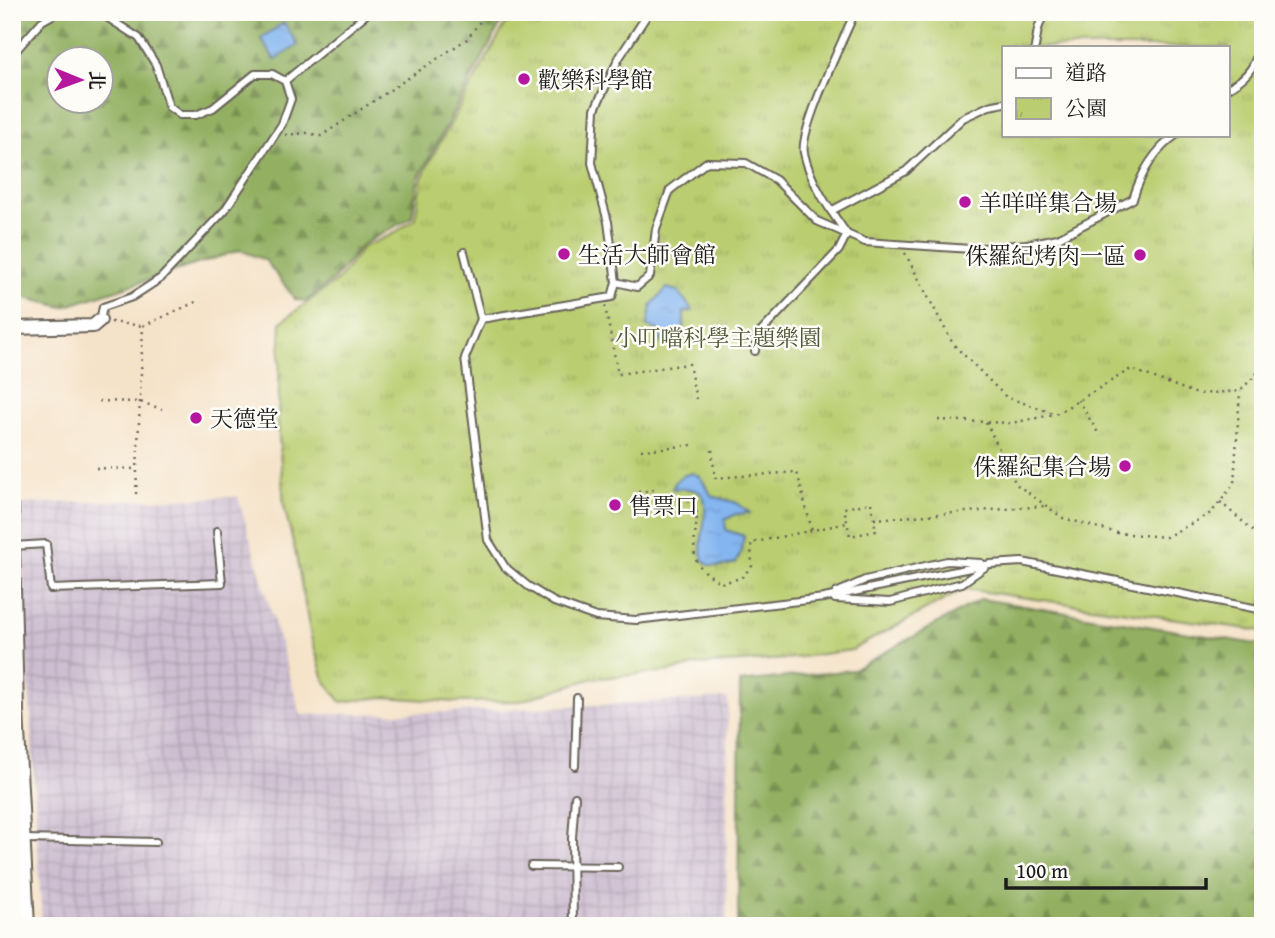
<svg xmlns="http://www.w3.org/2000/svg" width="1275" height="938" font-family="'Gentium Book Plus','Noto Serif TC',serif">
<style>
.built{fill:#f0d0e4}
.industrial{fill:url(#industrial-grid)}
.forest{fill:url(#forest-firs);stroke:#58663f;stroke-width:2;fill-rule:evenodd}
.park{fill:url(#park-tufts);stroke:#6b7446;stroke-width:2;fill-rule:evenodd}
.water{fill:url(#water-ripples);stroke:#506886;stroke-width:2}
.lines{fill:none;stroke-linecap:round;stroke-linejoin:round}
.lane-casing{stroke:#686259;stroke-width:10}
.street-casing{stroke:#686259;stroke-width:16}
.path{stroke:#686259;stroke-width:2.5;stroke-dasharray:2 5;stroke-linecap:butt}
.lane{stroke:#fff;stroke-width:6}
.street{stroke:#fff;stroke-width:12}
.poi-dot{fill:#b5179e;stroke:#fdfcf7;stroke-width:2.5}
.labels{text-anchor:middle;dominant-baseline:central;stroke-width:5;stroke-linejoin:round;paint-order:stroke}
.poi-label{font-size:23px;fill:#1c1c1c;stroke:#fdfcf7;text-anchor:start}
.park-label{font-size:23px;fill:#535a39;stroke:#fdfcf7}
</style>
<defs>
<pattern id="industrial-grid" width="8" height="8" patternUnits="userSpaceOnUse" patternTransform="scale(1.75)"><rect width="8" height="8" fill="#cebed1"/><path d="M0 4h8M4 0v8" fill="none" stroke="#b0a3b3"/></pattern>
<pattern id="forest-firs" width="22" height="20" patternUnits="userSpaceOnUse" patternTransform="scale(1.75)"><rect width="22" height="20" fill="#93b062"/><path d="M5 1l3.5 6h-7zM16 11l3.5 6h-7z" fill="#778e50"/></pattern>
<pattern id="park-tufts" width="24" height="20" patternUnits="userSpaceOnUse" patternTransform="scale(1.75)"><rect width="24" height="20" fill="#bacd70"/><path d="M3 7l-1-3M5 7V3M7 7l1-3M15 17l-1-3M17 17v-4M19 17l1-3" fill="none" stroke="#9faf60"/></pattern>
<pattern id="water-ripples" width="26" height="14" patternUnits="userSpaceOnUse" patternTransform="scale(1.75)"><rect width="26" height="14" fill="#84b5f0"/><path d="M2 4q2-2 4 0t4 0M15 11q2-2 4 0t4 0" fill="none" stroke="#719bcd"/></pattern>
</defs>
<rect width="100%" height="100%" fill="#fdfcf7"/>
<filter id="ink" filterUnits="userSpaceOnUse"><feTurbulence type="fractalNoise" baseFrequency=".0143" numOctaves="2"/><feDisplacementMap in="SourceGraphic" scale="14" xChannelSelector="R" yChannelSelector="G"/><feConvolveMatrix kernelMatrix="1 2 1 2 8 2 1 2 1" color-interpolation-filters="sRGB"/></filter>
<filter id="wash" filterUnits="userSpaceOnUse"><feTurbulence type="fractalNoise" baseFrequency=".00686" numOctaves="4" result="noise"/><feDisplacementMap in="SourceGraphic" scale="28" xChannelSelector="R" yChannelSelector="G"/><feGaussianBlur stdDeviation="1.57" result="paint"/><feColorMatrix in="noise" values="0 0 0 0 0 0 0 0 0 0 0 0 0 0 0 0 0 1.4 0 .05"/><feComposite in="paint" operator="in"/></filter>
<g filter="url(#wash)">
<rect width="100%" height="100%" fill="#f5e3c9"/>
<polygon class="built" points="12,718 22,926 12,926"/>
<polygon class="industrial" points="238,497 301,715 460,712 728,698 726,926 42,926 19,504"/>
<g class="forest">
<path d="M12 12H507L418 179 412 217 362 245 334 279 306 301 296 300 265 260 240 250 64 307 12 295ZM60 60H102V102H60Z"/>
<polygon points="981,599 1263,645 1263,926 738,926 740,682 853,670"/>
</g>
<path class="park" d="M512 12H1263V631L964 589 852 650 786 659 696 665 671 671 590 679 520 701 456 702 383 697 341 702 324 679 311 637 295 550 284 506 278 422 281 322 339 279 363 247 391 235 415 219 421 180 431 159ZM1004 47H1228V135H1004Z"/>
<g class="water">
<polygon points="284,23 298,45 275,60 261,38"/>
<path d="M667 288 678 291 693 311 684 312C684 332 685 340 663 345L658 330 647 327 652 304Z"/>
<path d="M693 473 700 477 712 496 737 503 750 513 736 514 725 520 726 530 744 536 741 552 736 563C670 583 722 509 699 492 691 487 680 489 672 489 676 479 681 475 693 473Z"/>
</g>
</g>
<g filter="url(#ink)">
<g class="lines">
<defs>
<g id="lane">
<polyline points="99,12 139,38 156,65 169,107 180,115 196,115 213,108 255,74 272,74 285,81 291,99 282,124 225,210 161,278 132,297 103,307 100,320"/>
<polyline points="1253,12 1263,27"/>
<polyline points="1035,47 1038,29 1044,12"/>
<polyline points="12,55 42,21 58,12"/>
<polyline points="285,81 369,12"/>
<path d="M1228 88C1252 75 1255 64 1263 38"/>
<polyline points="831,211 906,171 963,118 989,106 1004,103"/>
<polyline points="464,252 481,319 465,358 488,540 505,567 528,586 554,602 596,617 636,620 824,598 990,564 1022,562 1263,610"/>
<path d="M616 282 637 287 650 276 656 229 670 190 707 162 746 163 776 180 817 221 865 242 971 249 1027 244 1058 238 1133 199C1141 173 1153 151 1176 135"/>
<polyline points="481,319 612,297 616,282 608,222 592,163 595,109 619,58 649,12"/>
<path d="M755 351 756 337 839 250 847 234C830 210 810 182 804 153 799 130 844 38 855 12"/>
<polyline points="13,546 46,544 51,589 222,583 217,531"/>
<polyline points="836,593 865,580 947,561 981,563"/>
<polyline points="835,599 890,602 962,583 985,567"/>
<polyline points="575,766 577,698"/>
<polyline points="25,839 156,842"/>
<polyline points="531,866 618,867"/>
<polyline points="573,926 572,838 575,797"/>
</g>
<g id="street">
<polyline points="12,328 93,326 100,320"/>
<polyline points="12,508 17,711 28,926"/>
</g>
</defs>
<use href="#lane" class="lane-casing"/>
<use href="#street" class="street-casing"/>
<g class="path">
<polyline points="285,135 307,133 321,136 467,39 487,12"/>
<polyline points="905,253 953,344 1006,397 1056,414 1131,369 1197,394 1240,391 1263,367"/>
<polyline points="605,306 618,374 689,364 696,399"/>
<polyline points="111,322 143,326"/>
<polyline points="1078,400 1100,436"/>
<polyline points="99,401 140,402 162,409"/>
<polyline points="938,420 1011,423 1052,415"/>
<polyline points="986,422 1016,484 1063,518 1117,533 1166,537 1211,513 1234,484 1240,391"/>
<polyline points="641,450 693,445"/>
<polyline points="712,450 715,478 797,472 812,531"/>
<polyline points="96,468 137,469"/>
<path d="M638 492 654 490 659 500C716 492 690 525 695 556 698 569 711 576 721 583L741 578 752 566 751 543 847 523"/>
<polyline points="136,494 143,326 198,301"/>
<polyline points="1220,502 1263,539"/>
<polygon points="871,503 876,531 850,536 844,508"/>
<polyline points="874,519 1045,506"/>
</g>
<use href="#lane" class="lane"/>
<use href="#street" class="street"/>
</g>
</g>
<g class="poi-dot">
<circle cx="524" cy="79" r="7"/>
<circle cx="965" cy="202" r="7"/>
<circle cx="564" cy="254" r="7"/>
<circle cx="1140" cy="255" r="7"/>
<circle cx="196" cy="418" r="7"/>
<circle cx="1125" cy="466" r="7"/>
<circle cx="615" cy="505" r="7"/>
</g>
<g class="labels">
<g class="poi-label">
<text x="538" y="79">歡樂科學館</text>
<text x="979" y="202">羊咩咩集合場</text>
<text x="578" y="254">生活大師會館</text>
<text x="1126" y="255" text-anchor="end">侏羅紀烤肉一區</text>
<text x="210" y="418">天德堂</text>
<text x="1111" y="466" text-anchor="end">侏羅紀集合場</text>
<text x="629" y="505">售票口</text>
</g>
<g class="park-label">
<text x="718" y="337">小叮噹科學主題樂園</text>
</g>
</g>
<rect width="1275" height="938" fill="none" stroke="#fdfcf7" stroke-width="42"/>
<rect x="1002" y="46" width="228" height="91" fill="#fdfcf7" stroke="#a3a29f" stroke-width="2"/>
<rect x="1016" y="68" width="35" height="10" fill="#ffffff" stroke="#a3a29f" stroke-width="2"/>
<text x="1065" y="80" font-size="21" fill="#1c1c1c">道路</text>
<rect x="1016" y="98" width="35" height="21" fill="url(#park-tufts)" stroke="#a3a29f" stroke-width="2"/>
<text x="1065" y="116" font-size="21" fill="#1c1c1c">公園</text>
<g transform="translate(80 80) rotate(91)"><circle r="33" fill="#fdfcf7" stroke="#a3a29f" stroke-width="2"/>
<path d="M0-5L12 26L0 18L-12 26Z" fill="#b5179e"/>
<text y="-10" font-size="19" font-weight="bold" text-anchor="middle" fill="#1c1c1c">北</text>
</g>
<path d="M1006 878v10h200v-10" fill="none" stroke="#1c1c1c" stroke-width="3.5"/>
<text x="1016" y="878" font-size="21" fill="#1c1c1c" stroke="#fdfcf7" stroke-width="5" paint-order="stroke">100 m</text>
</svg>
